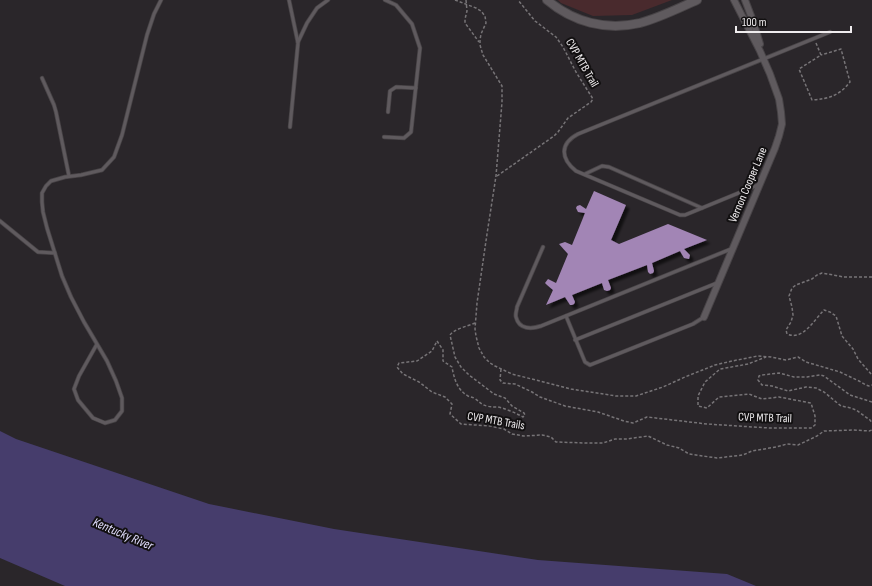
<svg xmlns="http://www.w3.org/2000/svg" width="872" height="586" font-family="'Sofia Sans Condensed',sans-serif">
<style>
.green{fill:#492a2d}
.water{fill:#463d6c}
.building{fill:#a285b5;filter:url(#shadow)}
.lines{fill:none;stroke-linecap:round;stroke-linejoin:round}
.service-casing{stroke:#484447;stroke-width:4.5}
.minor-casing{stroke:#484447;stroke-width:8}
.tertiary-casing{stroke:#484447;stroke-width:10}
.path{stroke:#777477;stroke-width:1.5;stroke-dasharray:3 2;stroke-linecap:butt}
.service{stroke:#5f5a5e;stroke-width:3}
.minor{stroke:#5f5a5e;stroke-width:6}
.tertiary{stroke:#5f5a5e;stroke-width:8}
.labels{text-anchor:middle;dominant-baseline:central;stroke-width:4;stroke-linejoin:round;paint-order:stroke}
.street-label{font-size:12px;fill:#efecee;stroke:#121011}
.water-label{font-size:13px;font-style:italic;fill:#e0dcfc;stroke:#121011}
</style>
<defs>
<filter id="shadow"><feDropShadow dx="3.5" dy="3.5" stdDeviation="1" flood-color="#0009"/></filter>
</defs>
<rect width="100%" height="100%" fill="#2a262a"/>
<polygon class="green" points="558,0 672,0 632,15 593,16 561,3"/>
<polygon class="water" points="0,431 16,439 209,504 334,529 538,560 727,574 756,586 65,586 0,558"/>
<polygon class="building" points="594,191 626,205 611,240 619,244 668,224 707,240 684,249 690,255 689,259 684,258 680,251 652,263 654,271 653,273 650,274 648,272 647,265 608,280 611,288 610,290 607,291 604,290 602,283 572,295 575,302 574,304 572,305 570,305 565,297 546,305 553,290 547,285 545,283 548,279 556,283 568,254 559,244 565,242 572,245 585,213 578,212 576,208 577,206 580,205 586,209"/>
<g class="lines">
<defs>
<g id="service">
<polyline points="289,0 298,43 290,127"/>
<polyline points="298,42 307,23 317,8 328,0"/>
<polyline points="42,78 54,105 56,112 69,176"/>
<polyline points="388,112 390,91 396,87 416,88"/>
<polyline points="384,137 404,138 411,132 420,48 412,24 396,5 385,0"/>
<polyline points="585,174 602,166 609,167 702,208"/>
<path d="M758 185 685 215H680L576 171C561 159 559 144 578 134L830 32"/>
<polyline points="0,221 38,252 55,253"/>
<path d="M543 247 517 307C517 310 515 314 516 317 519 330 532 329 541 326L731 249"/>
<polyline points="566,316 585,362 590,365 693,324 704,317"/>
<polyline points="575,340 717,283"/>
<polyline points="97,344 79,376 74,389 78,400 93,418 105,423 115,420 122,411 122,398 116,381 107,361 97,344 84,322 71,297 62,276 47,228 43,212 42,202 42,193 46,186 51,181 65,177 81,175 102,170 114,157 122,135 147,35 154,14 161,0"/>
</g>
<g id="minor">
<polyline points="745,0 753,21 760,44"/>
<polyline points="704,317 775,148 779,136 782,124 781,112 779,99 770,74 760,51 734,0"/>
</g>
<path id="tertiary" d="M547 0C573 22 606 31 640 23 659 18 679 8 697 0"/>
</defs>
<use href="#service" class="service-casing"/>
<use href="#minor" class="minor-casing"/>
<use href="#tertiary" class="tertiary-casing"/>
<g class="path">
<polyline points="455,0 476,8 481,11 485,16 486,23 481,34 480,40 480,45 483,55 502,86 502,102 496,176 487,234 477,303 475,329 476,336 479,348 484,357 490,363 495,366 512,374 571,389 616,396 636,396 663,387 685,377 715,365 732,361 758,356 771,357 786,360 798,357 806,362 840,372 859,381 866,385 869,386 872,385"/>
<polyline points="466,0 467,11 465,19 465,23 479,42"/>
<path d="M816 43 821 55 799 69 812 100C829 99 840 95 850 82L841 49 821 55"/>
<polyline points="497,176 554,136 558,132 568,118 591,102 593,99 576,72 563,47 556,37 535,21 518,0"/>
<path d="M872 277H844L822 273 817 275 812 279 796 285 792 288 789 296 792 307 793 315 791 322 786 330 787 334C803 341 814 320 824 310L830 312 836 316 842 336 853 349 858 359 872 375"/>
<path d="M475 323C468 326 454 329 450 335L455 357 461 367 469 375 494 394 505 398 512 406 524 413 525 415 523 417C518 414 502 407 497 407 493 407 490 407 487 406 481 405 479 401 474 398 472 397 470 397 468 396 457 390 454 378 452 367L443 361V350L437 341 432 351 417 361 399 363 397 367 403 374 419 382 432 392 445 397 452 404 450 414 461 424 490 426 504 429 512 434 524 436 542 435 551 437 556 442 586 443H603L615 439H627L648 436 667 445 679 448 689 454 717 458 743 455 752 451 776 447 787 444 798 445 817 436 824 431 853 430 869 431 872 430"/>
<polyline points="501,369 500,380 503,383 515,384 532,392 540,397 565,406 598,412 624,421 633,423 647,417 707,424 769,428 811,428 815,425 815,416 811,403 779,397 762,399 749,394 719,397 707,408 698,406 698,396 705,382 720,369 748,364 766,357"/>
<polyline points="872,402 850,395 824,376 820,375 807,377 794,377 779,373 762,375 759,376 758,380 762,385 772,386 788,391 806,387 816,388 824,392 841,406 851,408 856,410 870,420 872,423"/>
</g>
<use href="#service" class="service"/>
<use href="#minor" class="minor"/>
<use href="#tertiary" class="tertiary"/>
</g>
<g class="labels">
<g class="street-label">
<text transform="translate(582 63) rotate(60)">CVP MTB Trail</text>
<text transform="translate(748 185) rotate(-67)">Vernon Cooper Lane</text>
<text transform="translate(765 418) rotate(2)">CVP MTB Trail</text>
<text transform="translate(496 421) rotate(10)">CVP MTB Trails</text>
</g>
<g class="water-label">
<text transform="translate(123 534) rotate(23)">Kentucky River</text>
</g>
</g>
<path d="M736 26v6h115v-6" fill="none" stroke="#efecee" stroke-width="2"/>
<text x="742" y="26" font-size="12" fill="#efecee" stroke="#121011" stroke-width="3" paint-order="stroke">100 m</text>
</svg>
